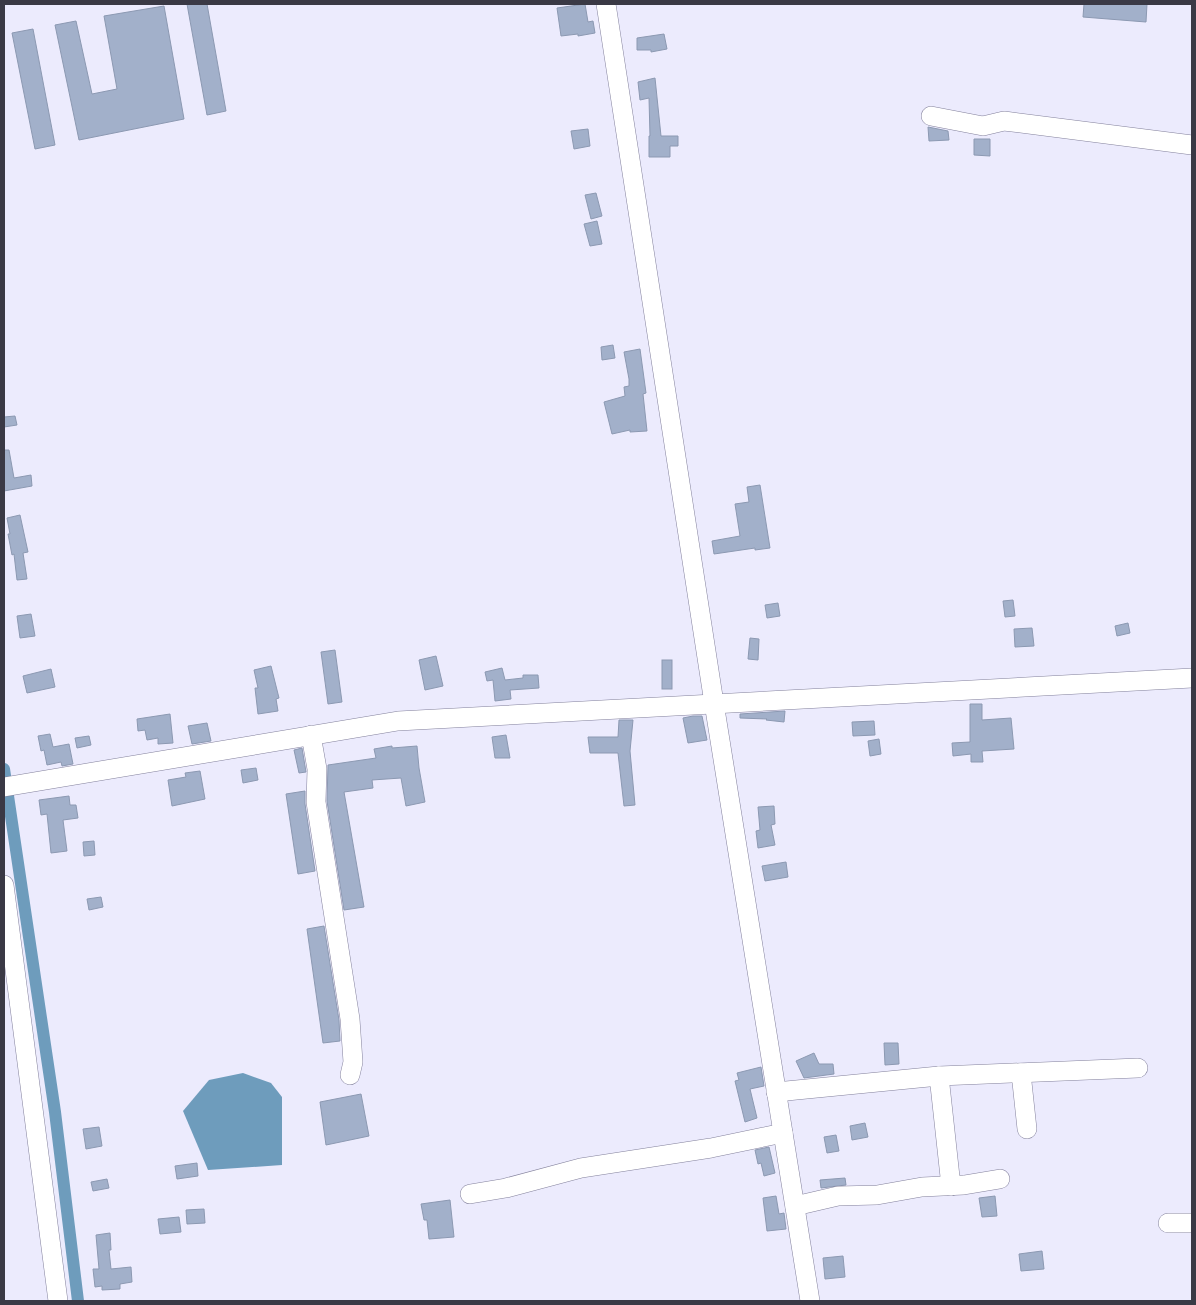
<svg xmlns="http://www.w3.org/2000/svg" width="1196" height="1305" font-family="'Source Sans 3',sans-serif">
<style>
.water{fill:#6e9cbc}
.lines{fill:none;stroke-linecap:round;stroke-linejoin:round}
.canal{stroke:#6e9cbc;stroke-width:12}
.building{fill:#a2b0ca;stroke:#8c99b2}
.minor-casing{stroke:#83819c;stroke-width:20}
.minor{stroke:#fff;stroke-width:19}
</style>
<rect width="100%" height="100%" fill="#ecebfd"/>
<polygon class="water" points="243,1073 271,1083 282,1097 282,1165 208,1170 183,1111 209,1080"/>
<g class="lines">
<polyline class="canal" points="4,769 55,1112 78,1301"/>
</g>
<g class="building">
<polygon points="187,4 207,4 226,111 207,115"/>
<polygon points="585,4 588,22 593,21 595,33 578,36 578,34 561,36 557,8"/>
<polygon points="1084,4 1147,4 1146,22 1083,17"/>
<polygon points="164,6 184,119 79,140 55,25 76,21 92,94 117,89 104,16"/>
<polygon points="33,29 55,145 35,149 12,33"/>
<polygon points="664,34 667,49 651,52 651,50 637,50 637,38"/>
<polygon points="655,78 661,136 678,136 678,146 670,146 670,157 649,157 649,136 650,136 649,98 640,100 638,82"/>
<polygon points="928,127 948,131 949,140 929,141"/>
<polygon points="588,129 590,146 574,149 571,131"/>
<polygon points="974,139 990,139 990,156 974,155"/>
<polygon points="596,193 602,216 591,219 585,195"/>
<polygon points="597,221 602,244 590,246 584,224"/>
<polygon points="613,345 615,358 602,360 601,347"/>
<polygon points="640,349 646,393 643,394 647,431 630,432 630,430 612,434 604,402 625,396 624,387 629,386 629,379 624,352"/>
<polygon points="15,416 17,425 4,427 4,417"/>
<polygon points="4,450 9,450 14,478 31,475 32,486 4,491"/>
<polygon points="760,485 770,548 755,550 755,548 714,554 712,541 740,536 735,504 749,502 747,487"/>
<polygon points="20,515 28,552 23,553 27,579 17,580 14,554 12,555 8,534 10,534 7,518"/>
<polygon points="1013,600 1015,616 1005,617 1003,601"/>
<polygon points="778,603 780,616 767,618 765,605"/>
<polygon points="31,614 35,636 20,638 17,616"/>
<polygon points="1128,623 1130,633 1117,636 1115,626"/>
<polygon points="1032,628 1034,646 1015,647 1014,629"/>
<polygon points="750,638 759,639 758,660 748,659"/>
<polygon points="335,650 342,702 328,704 321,652"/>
<polygon points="436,656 443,686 425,690 419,660"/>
<rect x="662" y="660" width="10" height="29"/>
<polygon points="271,666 279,698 276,699 278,711 258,714 255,688 258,688 254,670"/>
<polygon points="502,668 505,680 523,678 523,675 538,675 539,688 510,690 511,699 495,701 493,680 487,681 485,672"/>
<polygon points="51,669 55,687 27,693 23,676"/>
<polygon points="970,704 982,704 982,720 1011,718 1014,749 982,751 983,762 971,762 971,754 953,756 952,743 970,742"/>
<polygon points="785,711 784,722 766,720 767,719 740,718 740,714"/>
<polygon points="170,714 173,743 158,744 158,738 147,740 145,730 138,731 137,719"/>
<polygon points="693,716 702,716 707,740 688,743 683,718"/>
<polygon points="619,720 633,720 630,751 635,805 624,806 618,753 590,753 588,737 618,737"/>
<polygon points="874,721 875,735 853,736 852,722"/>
<polygon points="207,723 211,741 192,744 188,726"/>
<polygon points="50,734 53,747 69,744 73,764 62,766 61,762 47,765 44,750 41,751 38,736"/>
<polygon points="506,735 510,758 495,758 492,737"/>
<polygon points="89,736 91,745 77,748 75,738"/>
<polygon points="879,739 881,754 870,756 868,741"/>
<polygon points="392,746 392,748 417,746 419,768 425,802 406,806 401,778 372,780 373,788 344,792 364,907 344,910 327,801 328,765 376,758 374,749"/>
<polygon points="302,748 306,772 299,773 294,750"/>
<polygon points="256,768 258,780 243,783 241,770"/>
<polygon points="200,771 205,799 172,806 168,780 186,777 185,773"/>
<polygon points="305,791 305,804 315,871 298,874 286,794"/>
<polygon points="69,796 70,805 76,805 78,818 63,820 67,851 51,853 47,814 41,815 39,800"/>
<polygon points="774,806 775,824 771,825 775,845 758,848 756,831 760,830 758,807"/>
<polygon points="94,841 95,855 84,856 83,842"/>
<polygon points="786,862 788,877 765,881 762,866"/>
<polygon points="101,897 103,907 89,910 87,899"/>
<polygon points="324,926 339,1020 340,1041 323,1043 307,929"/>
<polygon points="884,1043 898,1043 899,1064 885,1065"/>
<polygon points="814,1053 819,1064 833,1064 834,1074 804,1078 796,1061"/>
<polygon points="761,1067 764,1086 750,1089 757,1118 745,1122 735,1081 739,1080 737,1073"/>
<polygon points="361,1094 369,1136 326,1145 320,1102"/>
<polygon points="865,1123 868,1137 852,1140 850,1126"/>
<polygon points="99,1127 102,1146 86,1149 83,1129"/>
<polygon points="836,1135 839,1151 827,1153 824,1137"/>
<polygon points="769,1147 775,1173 764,1176 761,1163 758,1164 755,1150"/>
<polygon points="197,1163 198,1176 177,1179 175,1166"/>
<polygon points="845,1178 846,1185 821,1188 820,1180"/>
<polygon points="107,1179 109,1188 93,1191 91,1182"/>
<polygon points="776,1196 779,1214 784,1213 786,1229 767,1231 763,1198"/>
<polygon points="995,1196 997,1216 982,1217 979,1198"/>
<polygon points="450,1200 454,1237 429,1239 427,1220 424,1220 421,1204"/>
<polygon points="204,1209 205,1223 187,1224 186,1210"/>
<polygon points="179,1217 181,1232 160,1234 158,1219"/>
<polygon points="110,1233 111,1250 109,1250 111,1269 131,1267 132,1282 120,1284 120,1289 102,1290 102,1286 95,1287 93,1269 99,1269 96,1235"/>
<polygon points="1042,1251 1044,1269 1021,1271 1019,1254"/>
<polygon points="843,1256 845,1277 825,1279 823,1258"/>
</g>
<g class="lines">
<defs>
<g id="minor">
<polyline points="606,4 714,703 810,1301"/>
<polyline points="931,116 983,126 1004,121 1192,145"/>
<polyline points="311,735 317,769 316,802 350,1019 353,1062 350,1075"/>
<polyline points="4,787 398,721 1192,678"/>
<polyline points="4,885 58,1301"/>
<polyline points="1021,1073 1027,1129"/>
<polyline points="939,1076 951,1186"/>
<polyline points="776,1092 939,1076 1138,1068"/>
<polyline points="470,1194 506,1188 581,1168 711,1148 783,1133"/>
<polyline points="795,1206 838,1196 877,1195 922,1187 964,1185 1000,1179"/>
<polyline points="1168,1223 1192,1223"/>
</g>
</defs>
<use href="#minor" class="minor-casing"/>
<use href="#minor" class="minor"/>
</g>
<rect width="1196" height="1305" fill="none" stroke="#3a3945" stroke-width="10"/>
</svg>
